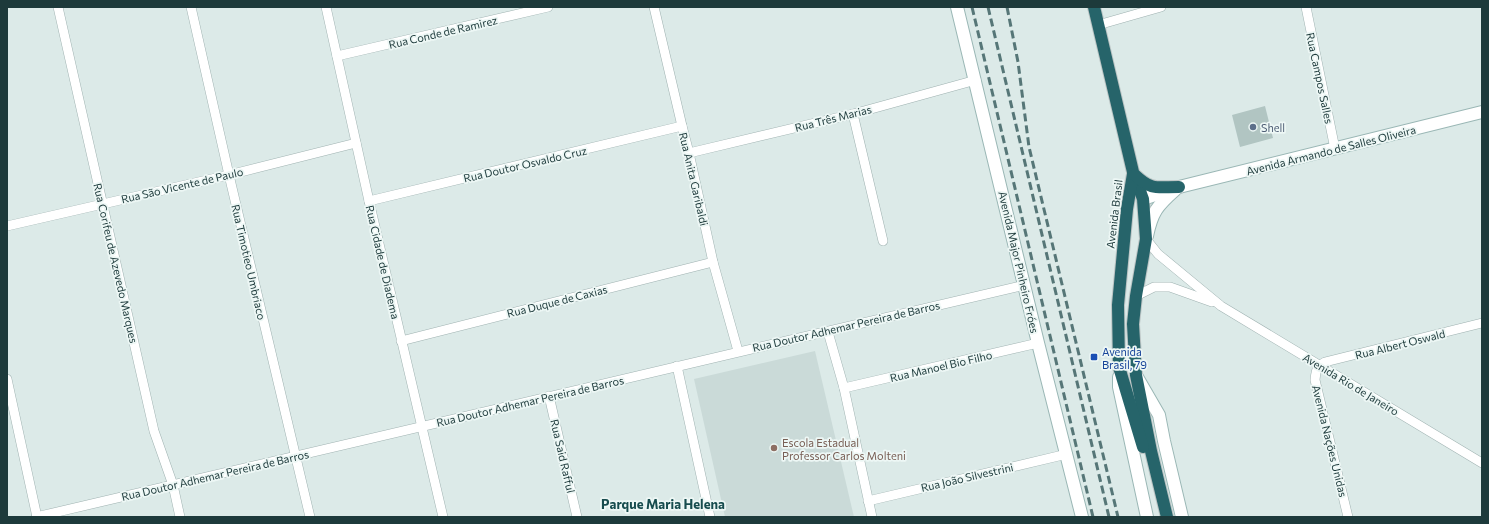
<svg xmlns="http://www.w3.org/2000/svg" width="1489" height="524" font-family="Commissioner,sans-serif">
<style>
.built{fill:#cadad8}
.building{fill:#b1c5c2}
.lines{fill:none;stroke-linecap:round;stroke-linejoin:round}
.street-casing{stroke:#9fb2b1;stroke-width:10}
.secondary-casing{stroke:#9ab7b5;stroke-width:14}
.highway-casing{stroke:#bbc4c4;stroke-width:14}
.street{stroke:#fff;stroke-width:9}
.secondary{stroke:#fff;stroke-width:12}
.highway{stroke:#26646a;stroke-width:12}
.rail{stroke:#567677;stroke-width:3;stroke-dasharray:8 4;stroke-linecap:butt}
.service-dot{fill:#5c6f8a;stroke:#edf7f5;stroke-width:1.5}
.transit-dot{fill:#1a4fb4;stroke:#edf7f5;stroke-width:1.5}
.education-dot{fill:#8d6e63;stroke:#edf7f5;stroke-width:1.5}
.labels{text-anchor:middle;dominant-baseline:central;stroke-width:3.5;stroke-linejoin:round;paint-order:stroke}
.street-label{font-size:11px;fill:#1d3a3b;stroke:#edf7f5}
.service-label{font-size:11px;fill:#4e5e75;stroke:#edf7f5;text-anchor:start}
.transit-label{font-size:11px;fill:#164399;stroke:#edf7f5;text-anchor:start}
.education-label{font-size:11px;fill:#785e54;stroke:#edf7f5;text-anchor:start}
.quarter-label{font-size:13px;font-weight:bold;fill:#174c4e;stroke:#edf7f5}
</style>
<rect width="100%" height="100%" fill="#dceae8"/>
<polygon class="built" points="815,351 854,517 725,517 694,379"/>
<polygon class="building" points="1265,106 1273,138 1240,147 1232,115"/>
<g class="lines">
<defs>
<g id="street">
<polyline points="58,7 154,431 173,485 180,517"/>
<polyline points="191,7 229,175 310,517"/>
<polyline points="326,7 369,201 443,517"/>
<polyline points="654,7 682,126 689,153 713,262 738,351"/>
<polyline points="1306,7 1335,149"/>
<polyline points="1098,25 1161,7"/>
<polyline points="337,56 548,7"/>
<polyline points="853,114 883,241"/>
<polyline points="689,153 853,114 976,80"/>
<polyline points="369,201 682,126"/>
<polyline points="7,226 229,175 356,143"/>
<polyline points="1146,239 1158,254 1221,306 1482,463"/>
<polyline points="1136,296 1154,287 1170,287 1212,302"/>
<polyline points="828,332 844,388 872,517"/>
<polyline points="401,341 713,262"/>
<polyline points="677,366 710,517"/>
<polyline points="7,379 37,517"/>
<polyline points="844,388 1038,343"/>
<polyline points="549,396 577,517"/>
<polyline points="868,501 1067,454"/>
<polyline points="36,517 1025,285"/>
<path d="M1348 517 1315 380C1316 371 1316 367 1325 362L1482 323"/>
</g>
<g id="secondary">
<polyline points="957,7 1038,343 1082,517"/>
<polyline points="1143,199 1179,187 1482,112"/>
<path d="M1147 236C1152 212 1157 206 1175 190"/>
<polyline points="1119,377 1119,387 1147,517"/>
<polyline points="1137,377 1159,415 1164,441 1182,517"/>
</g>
<g id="highway">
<polyline points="1094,7 1133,172 1143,199 1146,239 1136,296 1133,324 1136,375 1151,451 1167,517"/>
<polyline points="1133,174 1127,209 1118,305 1119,367 1143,447"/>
<path d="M1135 175C1152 191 1157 187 1179 187"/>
</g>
</defs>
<use href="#street" class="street-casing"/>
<use href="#secondary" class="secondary-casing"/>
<use href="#highway" class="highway-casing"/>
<use href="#street" class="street"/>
<use href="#secondary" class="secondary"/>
<use href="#highway" class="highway"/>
<g class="rail">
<polyline points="972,7 1093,517"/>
<polyline points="988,7 1109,517"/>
<polyline points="1007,7 1018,62 1029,147 1118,517"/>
</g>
</g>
<circle class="service-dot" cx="1253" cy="127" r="4"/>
<rect class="transit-dot" x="1090" y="353" width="8" height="8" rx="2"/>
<circle class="education-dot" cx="774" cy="448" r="4"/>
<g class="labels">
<g class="street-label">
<text transform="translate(443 32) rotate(-13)">Rua Conde de Ramirez</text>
<text transform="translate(1320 78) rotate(78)">Rua Campos Salles</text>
<text transform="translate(833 118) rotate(-14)">Rua Três Marias</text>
<text transform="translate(1331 150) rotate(-14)">Avenida Armando de Salles Oliveira</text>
<text transform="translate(525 164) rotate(-13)">Rua Doutor Osvaldo Cruz</text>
<text transform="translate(694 179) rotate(77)">Rua Anita Garibaldi</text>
<text transform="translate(182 185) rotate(-13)">Rua São Vicente de Paulo</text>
<text transform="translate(1114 214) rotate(-83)">Avenida Brasil</text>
<text transform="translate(249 262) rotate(77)">Rua Timotieo Umbriaco</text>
<text transform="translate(383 262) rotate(77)">Rua Cidade de Diadema</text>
<text transform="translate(1019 262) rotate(77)">Avenida Major Pinheiro Fróes</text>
<text transform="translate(116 263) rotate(77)">Rua Corifeu de Azevedo Marques</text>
<text transform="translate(557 301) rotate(-14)">Rua Duque de Caxias</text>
<text transform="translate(846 326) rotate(-13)">Rua Doutor Adhemar Pereira de Barros</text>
<text transform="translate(1400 344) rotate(-14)">Rua Albert Oswald</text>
<text transform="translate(941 366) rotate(-13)">Rua Manoel Bio Filho</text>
<text transform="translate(1351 384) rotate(31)">Avenida Rio de Janeiro</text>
<text transform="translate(530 401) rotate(-13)">Rua Doutor Adhemar Pereira de Barros</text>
<text transform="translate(1330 441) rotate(76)">Avenida Nações Unidas</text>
<text transform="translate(563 456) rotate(77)">Rua Said Rafful</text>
<text transform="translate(215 475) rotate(-13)">Rua Doutor Adhemar Pereira de Barros</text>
<text transform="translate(967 477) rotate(-13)">Rua João Silvestrini</text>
</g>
<g class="service-label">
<text x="1261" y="127">Shell</text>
</g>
<g class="transit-label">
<text x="1102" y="351">Avenida<tspan x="1102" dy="13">Brasil, 79</tspan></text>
</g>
<g class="education-label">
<text x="782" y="442">Escola Estadual<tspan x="782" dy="13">Professor Carlos Molteni</tspan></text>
</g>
<g class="quarter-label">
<text x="663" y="504">Parque Maria Helena</text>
</g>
</g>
<rect width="1489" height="524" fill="none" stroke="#1d3a3b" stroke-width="16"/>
</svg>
